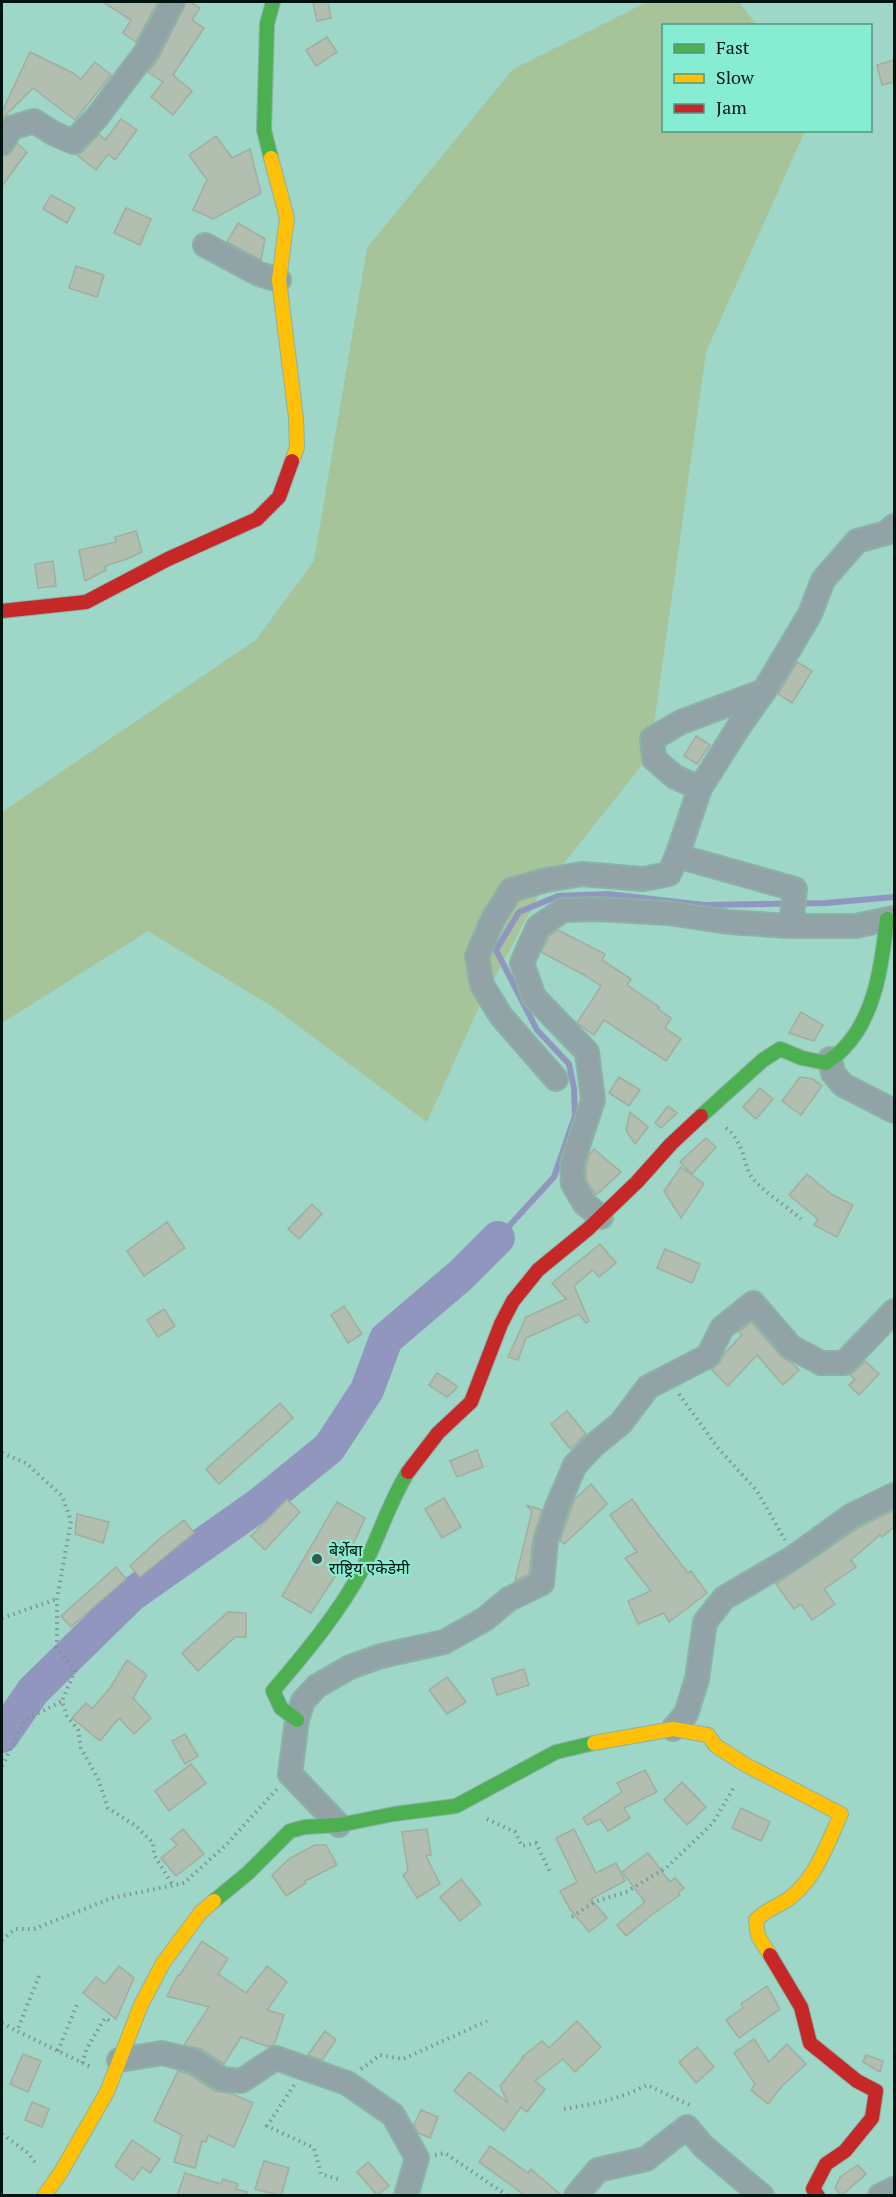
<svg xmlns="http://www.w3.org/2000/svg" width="896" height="2197" font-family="'PT Serif','Noto Sans Devanagari',serif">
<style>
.green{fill:#a6c399}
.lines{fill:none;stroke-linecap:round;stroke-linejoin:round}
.stream{stroke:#9196bf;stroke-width:6}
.river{stroke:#9196bf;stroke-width:34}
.building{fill:#b2bfb0;stroke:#a1ad9e;stroke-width:1.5}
.street-casing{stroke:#8ab2a7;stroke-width:26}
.fast-casing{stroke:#8ab2a7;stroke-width:16}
.slow-casing{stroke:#8ab2a7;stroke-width:16}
.jam-casing{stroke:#8ab2a7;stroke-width:16}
.path{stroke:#7e9493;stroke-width:4;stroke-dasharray:1.5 4.5;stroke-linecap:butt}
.street{stroke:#91a3a7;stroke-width:22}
.fast{stroke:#4caf50;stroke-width:14}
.slow{stroke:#ffc107;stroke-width:14}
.jam{stroke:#c62828;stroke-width:14}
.poi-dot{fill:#37574f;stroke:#87edd2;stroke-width:2}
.labels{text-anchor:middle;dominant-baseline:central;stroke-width:4.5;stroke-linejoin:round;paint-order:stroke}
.poi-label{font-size:16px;fill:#00130e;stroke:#87edd2;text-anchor:start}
</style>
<rect width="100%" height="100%" fill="#9ed6c7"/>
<polygon class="green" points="647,2 739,2 757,25 664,26 664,130 805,131 706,352 652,739 647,759 540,893 481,1003 427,1122 273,1007 148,931 2,1023 2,812 256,640 314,561 367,248 513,69"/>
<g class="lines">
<polyline class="stream" points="498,1238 554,1177 575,1116 574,1088 569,1064 537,1030 496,950 519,912 558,896 608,894 705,905 826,903 894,897"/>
<polyline class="river" points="2,1736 33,1691 131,1595 260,1504 329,1448 367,1390 386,1339 461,1275 498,1238"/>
</g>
<g class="building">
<polygon points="103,2 156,2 157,3 136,42 123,33 131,20"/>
<polygon points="186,2 190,2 200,8 192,20 204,28 173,75 192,91 173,115 151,97 163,82 148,72 158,59"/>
<polygon points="313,2 328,2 331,18 317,21"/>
<polygon points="327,37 337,52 316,66 306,50"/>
<polygon points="30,52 71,72 81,79 95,62 111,75 75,120 33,88 2,119 2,112"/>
<polygon points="894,60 894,82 882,85 877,65"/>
<polygon points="121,119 137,130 115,160 108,154 96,170 77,155 83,151 99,134 105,140"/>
<polygon points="216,136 232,158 250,149 261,193 213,219 193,210 207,180 189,155"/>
<polygon points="17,143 27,152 2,186 2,156 9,154"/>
<polygon points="51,195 75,208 67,223 43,209"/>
<polygon points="126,208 151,219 140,245 114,233"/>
<polygon points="238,223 265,239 261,260 227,242"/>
<polygon points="76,266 104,275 97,297 69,288"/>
<polygon points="136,531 142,552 127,559 105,566 106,570 85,581 79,550 116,542 115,537"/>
<polygon points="53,561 56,586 38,588 35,564"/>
<polygon points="797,662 812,671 792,703 778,694"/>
<polygon points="696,736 710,745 697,764 684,756"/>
<polygon points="558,930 605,954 602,960 631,979 627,985 659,1007 658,1009 671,1018 665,1028 681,1039 666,1061 604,1020 594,1035 577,1023 601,986 586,976 541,952 549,936"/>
<polygon points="801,1012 823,1025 814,1041 789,1033"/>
<polygon points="619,1077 640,1090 629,1106 609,1093"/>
<polygon points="800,1077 813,1079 822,1086 801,1115 782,1101"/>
<polygon points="760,1088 773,1099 756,1119 743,1107"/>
<polygon points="668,1106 677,1113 661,1128 655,1123"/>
<polygon points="630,1112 648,1127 635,1144 626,1130"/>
<polygon points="706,1138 716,1147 692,1174 680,1162"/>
<polygon points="594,1149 621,1172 596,1195 586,1180 586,1166 589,1155"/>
<polygon points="681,1167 704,1184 681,1218 664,1191"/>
<polygon points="807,1174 831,1194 853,1205 837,1237 814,1225 818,1219 789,1195"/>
<polygon points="312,1204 322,1214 299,1239 288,1229"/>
<polygon points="167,1222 185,1248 144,1276 127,1251"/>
<polygon points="600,1244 616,1263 599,1277 593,1270 574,1286 589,1321 586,1323 579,1314 526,1338 518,1360 508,1357 526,1317 566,1299 552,1283"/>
<polygon points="665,1249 700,1264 692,1283 657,1268"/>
<polygon points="344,1306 362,1334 348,1343 331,1315"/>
<polygon points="164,1309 175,1326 158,1337 147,1320"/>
<polygon points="751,1322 781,1356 793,1364 799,1370 783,1385 757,1355 728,1386 711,1369 720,1363 725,1353 742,1335 739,1332"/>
<polygon points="865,1361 879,1374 859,1395 849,1385 855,1379 850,1375"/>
<polygon points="437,1373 457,1386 455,1390 447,1397 429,1385"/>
<polygon points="280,1403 293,1418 219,1484 206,1469"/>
<polygon points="567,1411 586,1434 570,1449 551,1424"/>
<polygon points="477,1450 483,1467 457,1477 450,1461"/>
<polygon points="591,1484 607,1504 564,1544 560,1540 575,1499"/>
<polygon points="444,1498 461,1527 442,1538 425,1509"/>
<polygon points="287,1499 300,1512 265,1550 251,1536"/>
<polygon points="632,1499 646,1519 688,1573 691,1571 707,1593 669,1622 664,1613 638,1624 628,1601 651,1591 625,1558 637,1552 610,1515"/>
<polygon points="337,1502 365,1518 346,1560 311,1613 282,1596"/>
<polygon points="526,1505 542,1510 533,1539 529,1574 515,1581 532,1511"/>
<polygon points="894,1510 894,1527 882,1537 880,1535 851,1560 856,1567 824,1589 835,1604 812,1620 801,1604 794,1609 776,1584 858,1528"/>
<polygon points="77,1514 109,1522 103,1543 75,1534"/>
<polygon points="184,1520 194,1533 140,1577 130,1566 158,1540"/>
<polygon points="116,1567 126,1579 71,1627 61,1616"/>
<polygon points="228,1612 246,1613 246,1637 235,1637 198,1671 182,1653"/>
<polygon points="127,1660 147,1675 133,1698 151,1718 134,1734 119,1718 100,1741 72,1718 86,1703 92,1709 110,1688"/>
<polygon points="524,1669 529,1685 497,1695 492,1679"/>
<polygon points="447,1677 466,1702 447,1714 429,1690"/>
<polygon points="185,1734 198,1756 185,1764 172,1741"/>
<polygon points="191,1764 206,1783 169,1811 155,1791"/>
<polygon points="645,1770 657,1792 624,1808 630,1818 608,1831 600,1819 587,1825 583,1818 622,1792 617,1783"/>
<polygon points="682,1782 706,1807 687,1825 664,1800"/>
<polygon points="741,1808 770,1822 761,1841 732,1828"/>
<polygon points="183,1829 204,1854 176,1876 161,1858 177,1845 171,1839"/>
<polygon points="427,1829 431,1855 426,1856 440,1884 417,1898 403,1875 408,1871 402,1832"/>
<polygon points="574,1829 596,1873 616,1863 625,1881 591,1899 607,1918 589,1932 570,1909 560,1891 577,1882 556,1838"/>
<polygon points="315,1845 326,1845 337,1865 305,1881 306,1883 286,1896 272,1875 290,1858"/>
<polygon points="648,1853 670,1882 675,1878 684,1888 678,1893 680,1895 654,1913 626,1936 617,1925 645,1902 622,1872"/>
<polygon points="461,1879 481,1904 460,1921 440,1897"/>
<polygon points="202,1941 228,1959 218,1974 246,1993 267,1966 287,1982 267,2010 284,2015 274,2045 269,2047 241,2037 224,2064 201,2049 184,2045 209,2007 167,1996 178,1975 180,1975"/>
<polygon points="119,1966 134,1978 116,2019 83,1993 96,1977 105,1984"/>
<polygon points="767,1986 780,2009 739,2038 726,2020 743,2008 741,2004"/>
<polygon points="577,2021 601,2047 575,2072 563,2059 535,2081 545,2089 527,2112 521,2107 504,2131 454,2091 469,2072 508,2103 500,2086 523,2058 522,2057 542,2041 549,2048"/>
<polygon points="325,2031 336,2040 322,2060 308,2055"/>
<polygon points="754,2039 769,2062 787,2044 806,2064 783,2085 768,2104 751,2090 755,2084 734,2053"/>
<polygon points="697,2047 714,2067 696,2083 679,2062"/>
<polygon points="23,2054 41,2061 28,2092 10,2084"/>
<polygon points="866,2055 883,2061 880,2072 863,2062"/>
<polygon points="178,2071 189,2074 215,2091 230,2093 253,2103 234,2147 208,2135 206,2142 202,2141 195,2168 174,2162 182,2135 154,2121"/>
<polygon points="32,2102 49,2109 42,2127 25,2120"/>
<polygon points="421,2110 438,2117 430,2138 418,2133 414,2125"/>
<polygon points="132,2140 160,2159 150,2173 142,2167 133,2180 115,2166"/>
<polygon points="490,2146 528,2173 531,2169 562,2196 526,2196 479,2162"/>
<polygon points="264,2161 289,2168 281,2196 255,2189"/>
<polygon points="368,2162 389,2186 377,2195 357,2172"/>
<polygon points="858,2165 866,2174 841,2196 835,2188 840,2177"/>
<polygon points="185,2173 221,2184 223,2179 238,2184 236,2189 247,2192 246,2196 177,2196"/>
</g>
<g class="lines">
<defs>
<g id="street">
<polyline points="2,143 11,128 34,121 53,133 73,142 97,117 146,52 173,2"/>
<polyline points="205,245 259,274 279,280"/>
<polyline points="700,788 675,777 654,759 652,739 681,722 764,691"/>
<polyline points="791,926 795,889 677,856 700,788 738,728 764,691 810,614 823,580 857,541 886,533 894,526"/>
<polyline points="830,1059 833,1073 843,1085 894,1111"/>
<polyline points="556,1079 501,1016 482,985 477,956 493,919 511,890 546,880 582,874 643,879 669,874 677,856"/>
<polyline points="601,1217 585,1204 573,1184 572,1164 593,1100 587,1052 534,997 522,963 538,927 563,910 597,909 668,913 728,922 791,926 855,926 894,918"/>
<polyline points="673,1729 686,1714 697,1679 705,1622 724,1598 794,1557 851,1516 894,1495"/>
<polyline points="339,1825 290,1774 297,1720 303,1701 317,1686 350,1667 381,1656 444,1642 485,1619 509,1599 542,1583 546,1541 557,1507 575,1465 593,1446 621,1423 648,1387 708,1356 722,1328 753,1303 791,1347 821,1363 844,1363 894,1311"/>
<polyline points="119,2060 162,2053 194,2061 222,2079 241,2081 276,2058 347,2083 393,2115 417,2158 406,2196"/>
<polyline points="576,2196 598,2170 646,2159 687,2127 703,2146 762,2196"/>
<polyline points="880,2196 894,2189"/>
</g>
<g id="fast">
<polyline points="271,158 264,130 267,24 273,2"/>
<path d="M701 1116 763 1060 780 1049 802 1058 826 1063C832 1058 839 1054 844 1048 876 1015 882 962 887 919"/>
<path d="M297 1720 281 1708 273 1691C306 1652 339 1613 363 1568 379 1537 389 1502 408 1472"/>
<polyline points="214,1901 248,1873 290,1831 305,1827 339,1825 394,1814 456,1806 556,1752 594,1743"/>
</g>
<g id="slow">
<polyline points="271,158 287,218 279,280 296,418 297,447 292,461"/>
<path d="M594 1743 673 1729 708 1735 716 1746 746 1765 841 1814C828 1842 816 1878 791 1897 780 1906 766 1909 756 1920L758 1936 770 1955"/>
<polyline points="44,2196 61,2172 107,2092 141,2005 163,1963 201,1912 214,1901"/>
</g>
<g id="jam">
<polyline points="2,611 86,602 168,559 257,519 279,497 292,461"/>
<polyline points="408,1472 438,1433 471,1402 501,1324 513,1301 538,1270 588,1229 637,1182 671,1144 701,1116"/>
<polyline points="770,1955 801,2007 810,2043 857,2081 876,2091 872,2118 845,2151 826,2164 813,2189 818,2196"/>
</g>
</defs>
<use href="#street" class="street-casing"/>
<use href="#fast" class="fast-casing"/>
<use href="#slow" class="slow-casing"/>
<use href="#jam" class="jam-casing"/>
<g class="path">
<path d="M726 1128C746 1144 742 1166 754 1180 768 1195 786 1206 801 1219"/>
<polyline points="679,1394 718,1448 757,1491 785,1540"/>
<polyline points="2,1453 26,1463 62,1496 71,1521 57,1599 57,1647 75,1671 62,1701"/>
<polyline points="2,1618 57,1599"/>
<polyline points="2,1766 25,1720 62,1701 67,1716 78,1730 81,1748 98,1779 108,1808 136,1826 153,1843 154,1855 172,1884"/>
<polyline points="487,1819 515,1832 522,1846 536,1843 551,1874"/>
<polyline points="572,1917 594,1902 626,1892 666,1868 713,1823 734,1787"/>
<polyline points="2,1940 15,1929 34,1929 112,1898 184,1883 226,1845 277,1789"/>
<polyline points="39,1976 17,2031 91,2067"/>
<polyline points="2,2023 17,2031"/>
<polyline points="58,2051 78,2002"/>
<polyline points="82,2063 87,2048 105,2018 110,2021"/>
<polyline points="361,2069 380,2055 403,2059 487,2021"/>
<polyline points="294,2085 267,2126 314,2148 321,2174 338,2179"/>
<path d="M564 2109C593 2104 621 2099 647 2085L690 2105 689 2108"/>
<polyline points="2,2134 28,2153 37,2165"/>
<polyline points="435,2155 445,2153 508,2196"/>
</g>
<use href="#street" class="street"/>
<use href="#fast" class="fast"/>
<use href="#slow" class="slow"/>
<use href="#jam" class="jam"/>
</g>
<circle class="poi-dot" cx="317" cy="1559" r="6"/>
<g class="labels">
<g class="poi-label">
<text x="329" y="1550">बेर्शेबा<tspan x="329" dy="18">राष्ट्रिय एकेडेमी</tspan></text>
</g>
</g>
<rect width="896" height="2197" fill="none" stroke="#00130e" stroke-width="6"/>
<rect x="662" y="24" width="210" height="108" fill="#87edd2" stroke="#519684" stroke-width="1.5"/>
<rect x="674" y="44" width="30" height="9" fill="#4caf50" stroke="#519684" stroke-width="1.5"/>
<text x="716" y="54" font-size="18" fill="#00130e">Fast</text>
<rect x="674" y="74" width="30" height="9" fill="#ffc107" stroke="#519684" stroke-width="1.5"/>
<text x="716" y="84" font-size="18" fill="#00130e">Slow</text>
<rect x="674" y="104" width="30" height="9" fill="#c62828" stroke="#519684" stroke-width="1.5"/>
<text x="716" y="114" font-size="18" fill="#00130e">Jam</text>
</svg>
